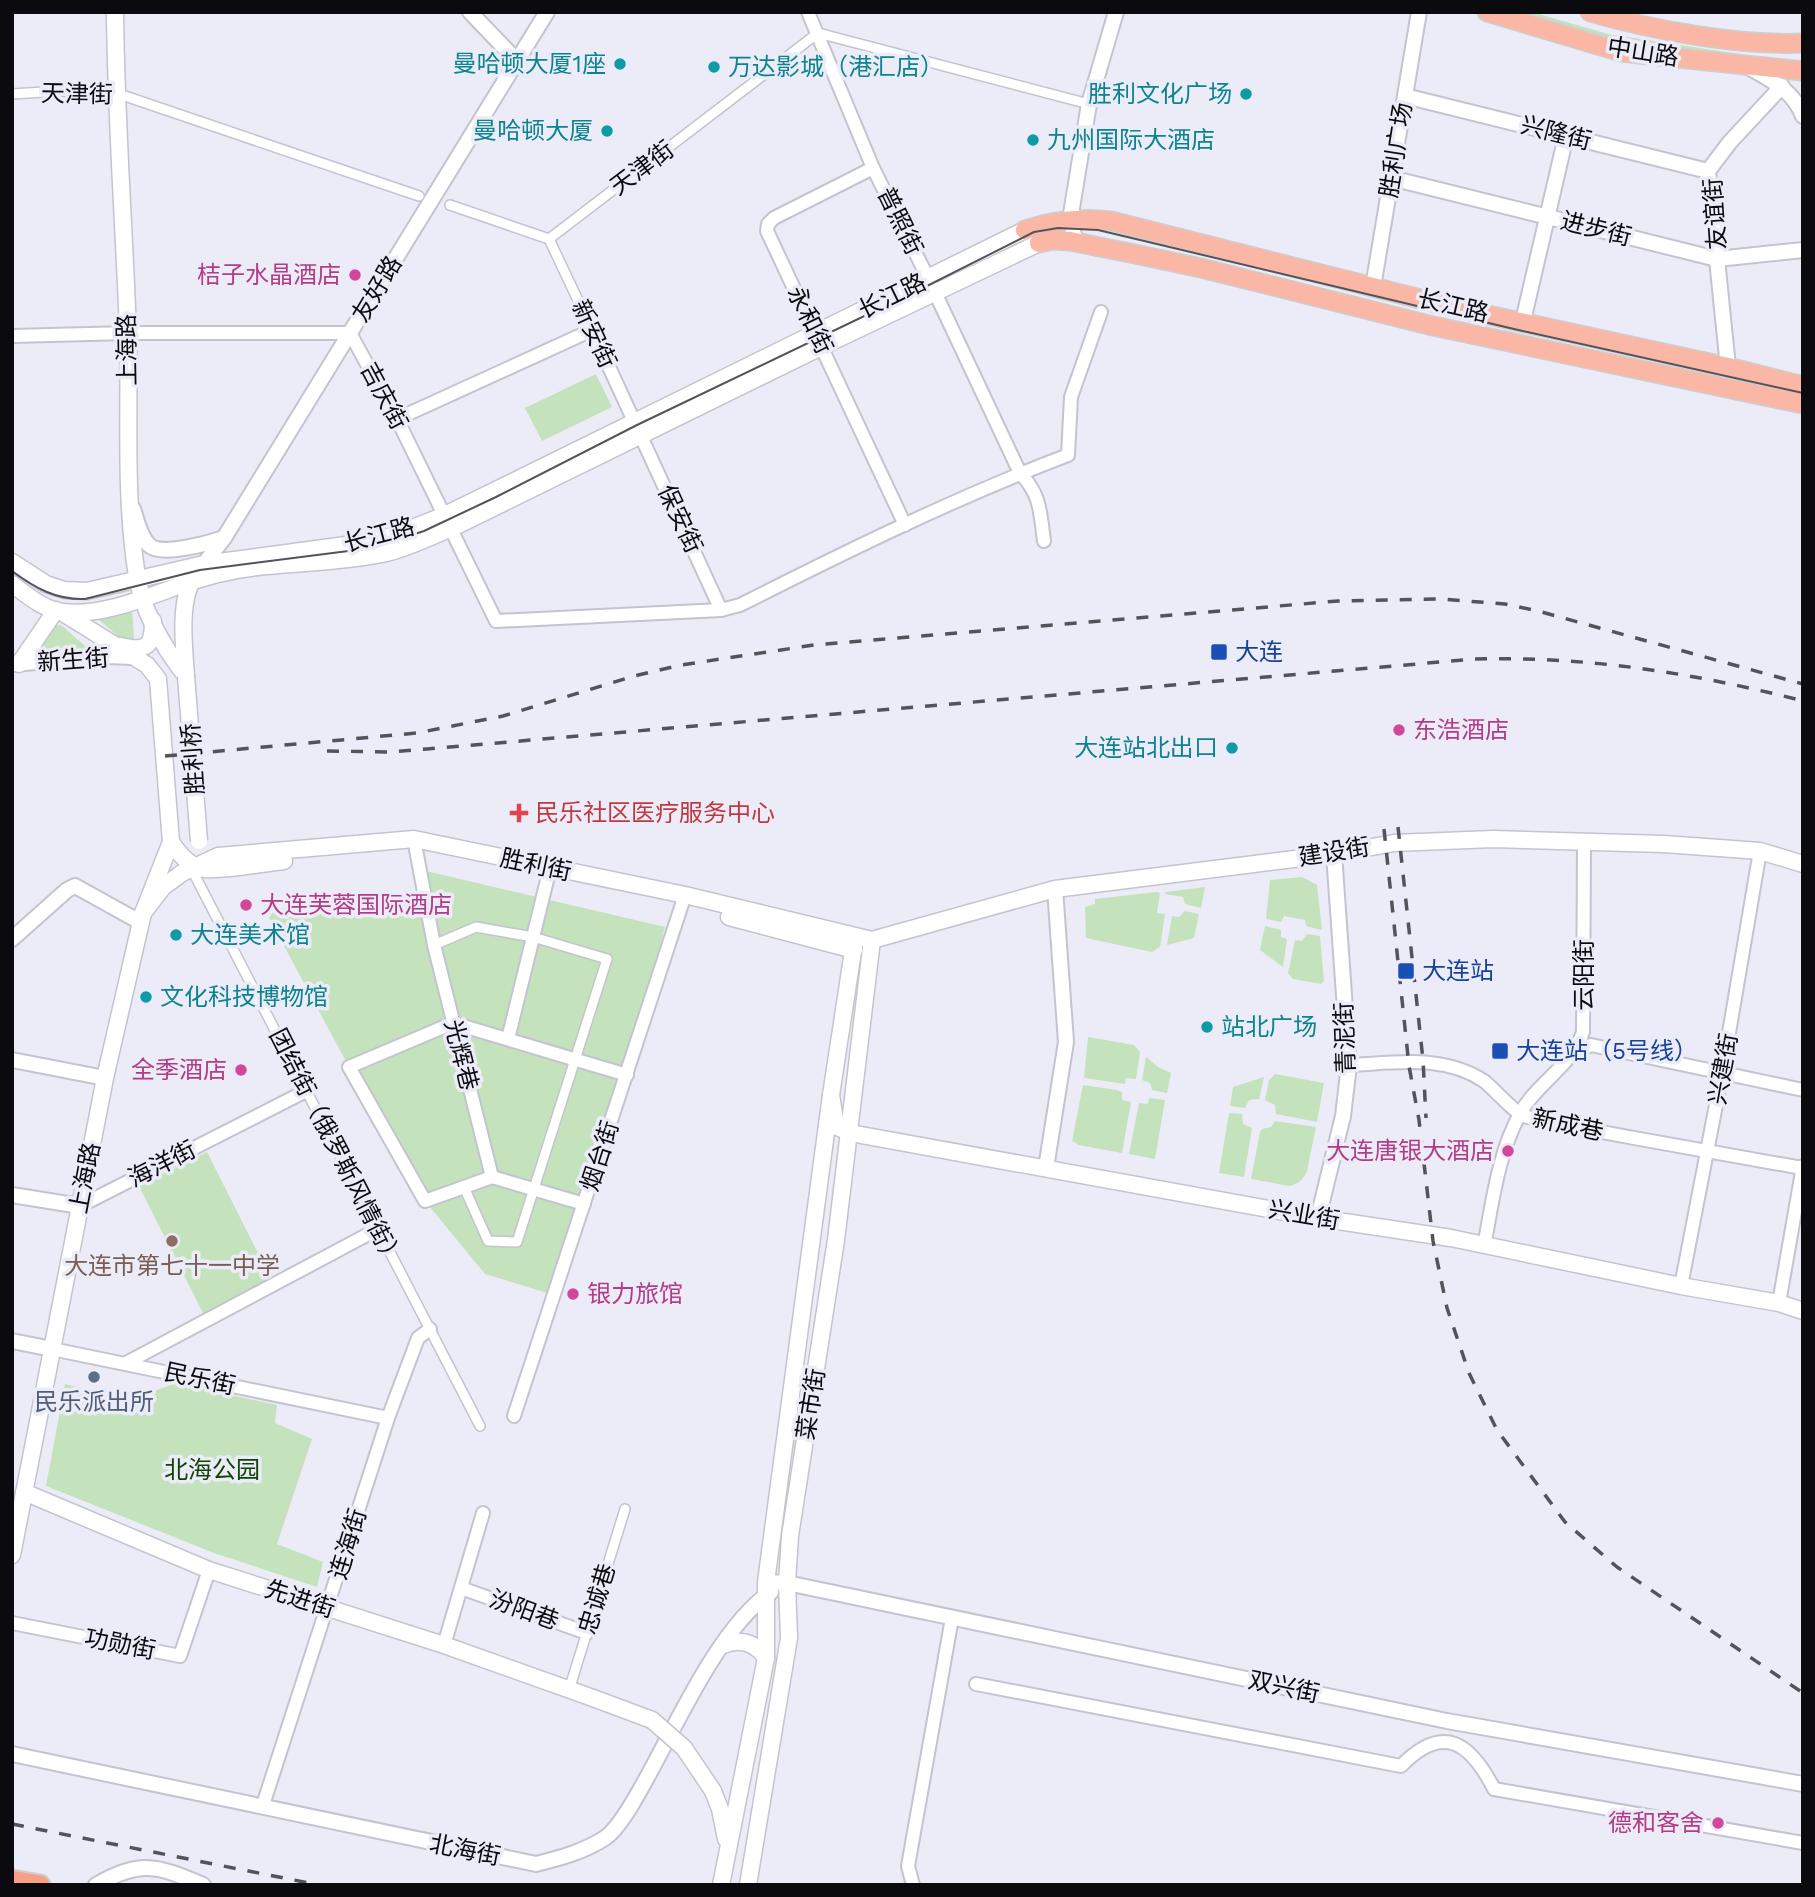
<svg xmlns="http://www.w3.org/2000/svg" width="1815" height="1897" font-family="'Work Sans','Noto Sans SC',sans-serif">
<style>
.green{fill:#c4e2bc}
.lines{fill:none;stroke-linecap:round;stroke-linejoin:round}
.pedestrian-casing{stroke:#c4c4cf;stroke-width:12}
.minor-casing{stroke:#c4c4cf;stroke-width:16}
.tertiary-casing{stroke:#c4c4cf;stroke-width:18}
.secondary-casing{stroke:#c4c4cf;stroke-width:19}
.primary-casing{stroke:#cececf;stroke-width:21}
.trunk-casing{stroke:#cececf;stroke-width:23}
.pedestrian{stroke:#fff;stroke-width:9}
.minor{stroke:#fff;stroke-width:12}
.tertiary{stroke:#fff;stroke-width:14}
.secondary{stroke:#fff;stroke-width:16}
.primary{stroke:#fab7a6;stroke-width:18}
.trunk{stroke:#f89f88;stroke-width:19}
.tram{stroke:#53535a;stroke-width:2}
.rail{stroke:#53535a;stroke-width:3.5;stroke-dasharray:12 12;stroke-linecap:butt}
.secondary-bridge-casing{stroke:#c4c4cf;stroke-width:19;stroke-linecap:butt}
.secondary-bridge{stroke:#fff;stroke-width:16}
.culture-dot{fill:#0f9aa8;stroke:#ececf8;stroke-width:2.5}
.hotel-dot{fill:#d1479c;stroke:#ececf8;stroke-width:2.5}
.transit-dot{fill:#1a4fb4;stroke:#ececf8;stroke-width:2.5}
.health-dot{fill:#e0444e;stroke:#ececf8;stroke-width:2.5}
.education-dot{fill:#8d6e63;stroke:#ececf8;stroke-width:2.5}
.service-dot{fill:#5c6f8a;stroke:#ececf8;stroke-width:2.5}
.labels{text-anchor:middle;dominant-baseline:central;stroke-width:7;stroke-linejoin:round;paint-order:stroke}
.street-label{font-size:24px;fill:#0b0b0f;stroke:#ececf8}
.culture-label{font-size:24px;fill:#0d838f;stroke:#ececf8;text-anchor:start}
.hotel-label{font-size:24px;fill:#b23c85;stroke:#ececf8;text-anchor:end}
.transit-label{font-size:24px;fill:#164399;stroke:#ececf8;text-anchor:start}
.health-label{font-size:24px;fill:#be3a42;stroke:#ececf8;text-anchor:start}
.education-label{font-size:24px;fill:#785e54;stroke:#ececf8}
.service-label{font-size:24px;fill:#4e5e75;stroke:#ececf8}
.park-label{font-size:24px;fill:#114302;stroke:#ececf8}
</style>
<rect width="100%" height="100%" fill="#ececf8"/>
<g class="green">
<polygon points="1517,12 1532,12 1608,34 1791,62 1791,65 1607,38"/>
<polygon points="596,374 612,407 542,441 525,408"/>
<polygon points="132,606 134,639 125,642 98,619"/>
<polygon points="61,625 93,653 33,655 52,626"/>
<polygon points="426,871 665,927 627,1075 554,1295 485,1274 425,1201 349,1067 269,918 276,909 424,894"/>
<polygon points="1302,877 1317,885 1322,930 1306,926 1305,920 1284,916 1281,922 1266,919 1270,880"/>
<polygon points="1205,887 1201,908 1185,904 1183,897 1165,894 1165,892"/>
<polygon points="1157,892 1160,893 1157,913 1165,914 1160,947 1152,952 1086,938 1085,907 1095,904 1095,899"/>
<polygon points="1185,911 1199,914 1194,938 1167,945 1172,916 1179,917"/>
<polygon points="1265,926 1281,930 1281,937 1287,939 1283,967 1260,950"/>
<polygon points="1307,934 1320,936 1324,981 1321,984 1293,979 1288,973 1295,940 1302,941"/>
<polygon points="1088,1037 1134,1045 1140,1052 1136,1079 1126,1078 1125,1084 1084,1078"/>
<polygon points="1146,1057 1158,1067 1171,1073 1167,1093 1152,1090 1150,1083 1142,1080"/>
<polygon points="1275,1074 1324,1083 1317,1122 1276,1114 1275,1105 1265,1100 1269,1080"/>
<polygon points="1264,1077 1259,1099 1249,1100 1245,1108 1230,1106 1233,1087"/>
<polygon points="1083,1085 1117,1090 1122,1092 1122,1100 1131,1102 1122,1153 1079,1145 1072,1141"/>
<polygon points="1149,1098 1165,1100 1155,1159 1129,1154 1139,1103 1148,1104"/>
<polygon points="1229,1113 1242,1114 1243,1124 1252,1128 1244,1177 1219,1173"/>
<path d="M1275 1121 1316 1127 1307 1171C1303 1180 1298 1184 1289 1186L1251 1179 1260 1132 1262 1129 1271 1127Z"/>
<polygon points="207,1152 271,1279 203,1313 139,1186"/>
<polygon points="176,1383 277,1405 275,1423 312,1439 277,1544 323,1562 317,1587 214,1553 46,1486 65,1384 130,1400"/>
</g>
<g class="lines">
<defs>
<g id="pedestrian">
<polyline points="12,94 60,91 116,93 419,196"/>
<polyline points="450,205 549,239"/>
<polyline points="549,239 818,33 1089,104"/>
<polyline points="549,239 592,330"/>
<polyline points="192,870 480,1426"/>
<polyline points="434,945 476,927 533,937 607,959 517,1242 488,1241 464,1187"/>
<polyline points="569,1690 625,1509"/>
</g>
<g id="minor">
<path d="M808 12 873 168 931 284 1020 473C1041 495 1040 512 1044 541"/>
<polyline points="873,168 774,218 768,224 767,231 905,525"/>
<path d="M12 336 128 333H350L397 419 496 621 721 610 740 605C847 551 955 498 1068 455L1071 397 1101 312"/>
<polyline points="397,419 592,330 721,610"/>
<polyline points="414,839 434,945 492,1177"/>
<polyline points="508,1039 550,868"/>
<polyline points="1574,1053 1591,1045 1803,1090"/>
<path d="M1349 1065C1395 1063 1443 1054 1484 1081 1494 1089 1515 1113 1524 1116 1559 1126 1598 1131 1634 1138 1690 1148 1746 1158 1802 1168"/>
<polyline points="492,1177 425,1201 349,1067 453,1023 627,1075"/>
<polyline points="492,1177 584,1204"/>
<polyline points="80,1206 306,1091"/>
<path d="M1484 1246C1493 1200 1498 1153 1521 1112 1538 1082 1572 1066 1583 1032L1584 843"/>
<polyline points="1681,1286 1722,1074 1760,851"/>
<polyline points="1779,1303 1803,1166"/>
<polyline points="52,1349 388,1418"/>
<polyline points="126,1363 378,1229"/>
<polyline points="514,1416 685,895"/>
<polyline points="461,1588 587,1633"/>
<polyline points="12,1623 180,1656 209,1570"/>
<polyline points="444,1645 483,1513"/>
<path d="M976 1684 1401 1766C1443 1723 1470 1742 1494 1789L1803 1843"/>
<polyline points="263,1805 388,1418 418,1338 430,1329"/>
<polyline points="913,1885 908,1866 952,1618"/>
</g>
<g id="tertiary">
<polyline points="470,12 517,61"/>
<path d="M1748 67C1771 80 1793 90 1803 116"/>
<polyline points="1405,96 1708,171"/>
<polyline points="1391,178 1717,259 1803,250"/>
<polyline points="1076,242 1070,220 1089,104 1116,12"/>
<polyline points="1373,287 1419,12"/>
<polyline points="1523,321 1566,136"/>
<polyline points="1728,367 1708,171 1730,142 1782,86"/>
<path d="M133 509C137 520 140 537 149 545 160 557 209 543 224 538"/>
<polyline points="204,564 224,538 547,12"/>
<polyline points="12,664 108,656 133,657"/>
<polyline points="12,939 67,890 75,886 140,922"/>
<polyline points="12,1060 105,1078"/>
<polyline points="1046,1168 1066,1042 1055,889"/>
<polyline points="12,1195 80,1206"/>
<polyline points="1318,1218 1343,1116 1349,1065 1334,854"/>
<polyline points="12,1341 52,1349"/>
<polyline points="766,1582 787,1583 1447,1721 1803,1784"/>
<path d="M12 1754 536 1864C560 1858 583 1852 605 1838 621 1827 640 1790 650 1772 679 1719 721 1626 771 1592"/>
<path d="M96 1885C140 1860 157 1865 203 1885"/>
</g>
<g id="secondary">
<path d="M115 12C116 119 124 225 128 332 130 413 124 496 137 576 143 612 164 648 186 676"/>
<polyline points="12,562 46,584 64,590 87,591 204,564 368,542 395,535 445,515 1025,230"/>
<path d="M12 584C27 595 44 610 63 612 115 618 172 583 223 573 275 561 329 565 382 554 406 549 429 537 452 528L823 346 1039 243"/>
<path d="M121 646C146 652 153 647 153 621"/>
<polyline points="19,664 56,610"/>
<path d="M186 676C184 647 178 599 195 576"/>
<path d="M171 842C179 854 191 868 205 869 226 871 262 863 284 861"/>
<polyline points="143,913 163,887 182,873 218,856 414,839 685,895 872,940 1055,889 1334,854 1394,843 1493,839 1664,844 1760,851 1803,864"/>
<polyline points="729,917 854,950"/>
<polyline points="831,1095 836,1126 850,1133 1318,1218 1451,1238 1681,1286 1779,1303 1803,1311"/>
<polyline points="24,1492 209,1570 444,1645 593,1698"/>
<polyline points="12,1555 105,1078 143,913 171,842 158,679 147,665 63,613"/>
<path d="M723 1645C740 1638 755 1642 766 1658"/>
<polyline points="713,1791 720,1809 726,1839"/>
<polyline points="721,1885 766,1658 766,1582 831,1095 855,938"/>
<polyline points="748,1885 789,1638 787,1583 790,1536 836,1240 872,940"/>
</g>
<g id="primary">
<polyline points="1487,12 1621,52 1803,71"/>
<path d="M1590 12C1652 30 1738 46 1803 43"/>
<path d="M1025 230C1054 220 1081 217 1111 221L1456 308 1728 367 1803 386"/>
<polyline points="1039,243 1053,240 1070,241 1135,254 1201,268 1433,326 1803,404"/>
</g>
<polyline id="trunk" points="12,1880 40,1885"/>
</defs>
<use href="#pedestrian" class="pedestrian-casing"/>
<use href="#minor" class="minor-casing"/>
<use href="#tertiary" class="tertiary-casing"/>
<use href="#secondary" class="secondary-casing"/>
<use href="#primary" class="primary-casing"/>
<use href="#trunk" class="trunk-casing"/>
<use href="#pedestrian" class="pedestrian"/>
<use href="#minor" class="minor"/>
<use href="#tertiary" class="tertiary"/>
<use href="#secondary" class="secondary"/>
<use href="#primary" class="primary"/>
<use href="#trunk" class="trunk"/>
<path class="tram" d="M12 571C35 588 56 600 85 599L200 570 372 548 424 531 496 497 637 425 931 284 1034 232 1058 228 1098 230 1514 329 1803 393"/>
<g class="rail">
<path d="M327 751 391 752 427 749 1475 659C1586 656 1695 673 1803 701"/>
<polyline points="165,756 417,733 503,716 634,676 681,665 814,645 1338,601 1441,599 1505,604 1538,611 1803,684"/>
<polyline points="1398,827 1423,1060 1426,1118"/>
<polyline points="1384,829 1409,1066 1419,1120 1433,1241 1447,1308 1469,1373 1497,1430 1565,1522 1617,1567 1803,1693"/>
<polyline points="12,1824 319,1885"/>
</g>
<defs>
<g id="secondary-bridge">
<polyline points="186,676 199,841"/>
<polyline points="593,1698 652,1720 684,1748 713,1791"/>
</g>
</defs>
<use href="#secondary-bridge" class="secondary-bridge-casing"/>
<use href="#secondary-bridge" class="secondary-bridge"/>
</g>
<g class="culture-dot">
<circle cx="620" cy="64" r="7"/>
<circle cx="714" cy="67" r="7"/>
<circle cx="1246" cy="94" r="7"/>
<circle cx="607" cy="131" r="7"/>
<circle cx="1033" cy="140" r="7"/>
<circle cx="1232" cy="748" r="7"/>
<circle cx="176" cy="935" r="7"/>
<circle cx="146" cy="997" r="7"/>
<circle cx="1207" cy="1027" r="7"/>
</g>
<g class="hotel-dot">
<circle cx="355" cy="275" r="7"/>
<circle cx="1399" cy="730" r="7"/>
<circle cx="246" cy="905" r="7"/>
<circle cx="241" cy="1070" r="7"/>
<circle cx="1508" cy="1151" r="7"/>
<circle cx="573" cy="1294" r="7"/>
<circle cx="1718" cy="1823" r="7"/>
</g>
<g class="transit-dot">
<rect x="1210" y="643" width="18" height="18" rx="3.5"/>
<rect x="1397" y="962" width="18" height="18" rx="3.5"/>
<rect x="1491" y="1042" width="18" height="18" rx="3.5"/>
</g>
<path class="health-dot" d="M515.5 802.5h7v7h7v7h-7v7h-7v-7h-7v-7h7z"/>
<circle class="education-dot" cx="172" cy="1241" r="7"/>
<circle class="service-dot" cx="94" cy="1377" r="7"/>
<g class="labels">
<g class="street-label">
<text transform="translate(1643 52) rotate(9)">中山路</text>
<text transform="translate(77 94) rotate(1)">天津街</text>
<text transform="translate(1556 133) rotate(14)">兴隆街</text>
<text transform="translate(1396 150) rotate(-81)">胜利广场</text>
<text transform="translate(642 168) rotate(-37)">天津街</text>
<text transform="translate(1715 214) rotate(-94)">友谊街</text>
<text transform="translate(900 221) rotate(64)">普照街</text>
<text transform="translate(1596 229) rotate(14)">进步街</text>
<text transform="translate(377 289) rotate(-59)">友好路</text>
<text transform="translate(892 296) rotate(-26)">长江路</text>
<text transform="translate(1453 306) rotate(13)">长江路</text>
<text transform="translate(810 320) rotate(64)">永和街</text>
<text transform="translate(594 334) rotate(65)">新安街</text>
<text transform="translate(127 350) rotate(-91)">上海路</text>
<text transform="translate(384 396) rotate(62)">吉庆街</text>
<text transform="translate(680 519) rotate(65)">保安街</text>
<text transform="translate(379 535) rotate(-15)">长江路</text>
<text transform="translate(73 660) rotate(-4)">新生街</text>
<text transform="translate(193 759) rotate(-94)">胜利桥</text>
<text transform="translate(1334 852) rotate(-9)">建设街</text>
<text transform="translate(536 865) rotate(12)">胜利街</text>
<text transform="translate(1584 975) rotate(-90)">云阳街</text>
<text transform="translate(1345 1038) rotate(-92)">青泥街</text>
<text transform="translate(461 1055) rotate(76)">光辉巷</text>
<text transform="translate(1723 1069) rotate(-80)">兴建街</text>
<text transform="translate(1568 1125) rotate(12)">新成巷</text>
<text transform="translate(336 1148) rotate(63)">团结街（俄罗斯风情街）</text>
<text transform="translate(600 1156) rotate(-72)">烟台街</text>
<text transform="translate(162 1164) rotate(-27)">海洋街</text>
<text transform="translate(85 1178) rotate(-79)">上海路</text>
<text transform="translate(1304 1215) rotate(10)">兴业街</text>
<text transform="translate(200 1379) rotate(12)">民乐街</text>
<text transform="translate(811 1404) rotate(-81)">菜市街</text>
<text transform="translate(348 1544) rotate(-73)">连海街</text>
<text transform="translate(300 1599) rotate(18)">先进街</text>
<text transform="translate(597 1599) rotate(-73)">忠诚巷</text>
<text transform="translate(524 1610) rotate(20)">汾阳巷</text>
<text transform="translate(120 1644) rotate(11)">功勋街</text>
<text transform="translate(1284 1687) rotate(12)">双兴街</text>
<text transform="translate(465 1850) rotate(11)">北海街</text>
</g>
<g class="culture-label">
<text x="606" y="64" text-anchor="end">曼哈顿大厦1座</text>
<text x="728" y="67">万达影城（港汇店）</text>
<text x="1232" y="94" text-anchor="end">胜利文化广场</text>
<text x="593" y="131" text-anchor="end">曼哈顿大厦</text>
<text x="1047" y="140">九州国际大酒店</text>
<text x="1218" y="748" text-anchor="end">大连站北出口</text>
<text x="190" y="935">大连美术馆</text>
<text x="160" y="997">文化科技博物馆</text>
<text x="1221" y="1027">站北广场</text>
</g>
<g class="hotel-label">
<text x="341" y="275">桔子水晶酒店</text>
<text x="1413" y="730" text-anchor="start">东浩酒店</text>
<text x="260" y="905" text-anchor="start">大连芙蓉国际酒店</text>
<text x="227" y="1070">全季酒店</text>
<text x="1494" y="1151">大连唐银大酒店</text>
<text x="587" y="1294" text-anchor="start">银力旅馆</text>
<text x="1704" y="1823">德和客舍</text>
</g>
<g class="transit-label">
<text x="1235" y="652">大连</text>
<text x="1422" y="971">大连站</text>
<text x="1516" y="1051">大连站（5号线）</text>
</g>
<g class="health-label">
<text x="535" y="813">民乐社区医疗服务中心</text>
</g>
<g class="education-label">
<text x="172" y="1266">大连市第七十一中学</text>
</g>
<g class="service-label">
<text x="94" y="1402">民乐派出所</text>
</g>
<g class="park-label">
<text x="212" y="1470">北海公园</text>
</g>
</g>
<rect width="1815" height="1897" fill="none" stroke="#0b0b0f" stroke-width="28"/>
</svg>
